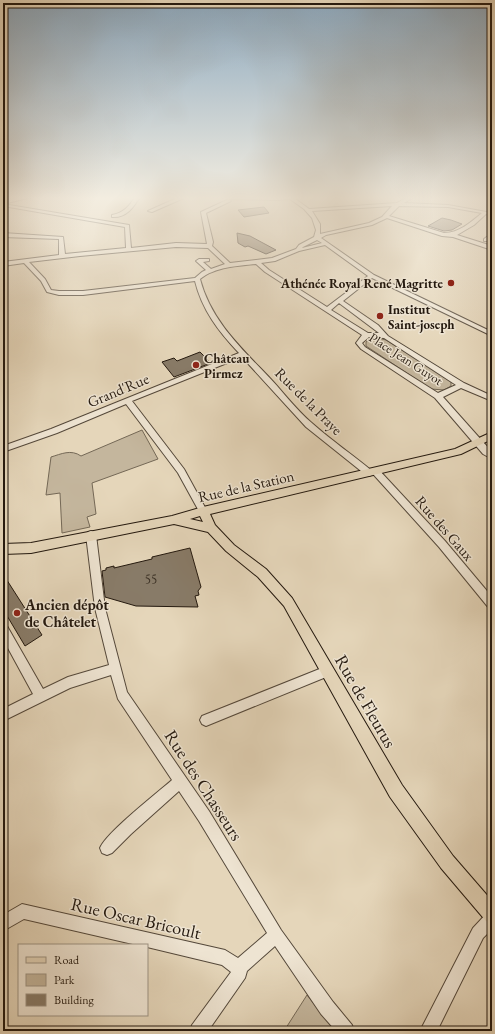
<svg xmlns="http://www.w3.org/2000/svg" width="495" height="1034" font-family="'EB Garamond',serif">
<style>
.green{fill:#c4b69d;stroke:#746856}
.building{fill:#887b68;stroke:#24190f}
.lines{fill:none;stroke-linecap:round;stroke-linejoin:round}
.minor-casing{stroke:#54483a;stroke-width:2}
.major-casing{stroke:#24190f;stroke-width:2}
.minor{fill:#eee4d2;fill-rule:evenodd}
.major{fill:#e5d6ba;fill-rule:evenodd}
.poi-dot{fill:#8f2418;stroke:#eee4d2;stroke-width:1.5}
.labels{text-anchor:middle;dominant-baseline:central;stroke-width:3;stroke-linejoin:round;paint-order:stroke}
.far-poi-label{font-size:13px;font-weight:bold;fill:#24190f;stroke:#eee4d2;text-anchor:start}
.far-street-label{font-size:13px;fill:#24190f;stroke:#eee4d2}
.number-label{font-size:13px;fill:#3d3225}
.street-label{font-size:15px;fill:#24190f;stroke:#eee4d2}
.poi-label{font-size:15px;font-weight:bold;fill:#24190f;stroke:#eee4d2;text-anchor:start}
.near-street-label{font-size:18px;fill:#24190f;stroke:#eee4d2}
</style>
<rect width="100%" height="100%" fill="#e5d6ba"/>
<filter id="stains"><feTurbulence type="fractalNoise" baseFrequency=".005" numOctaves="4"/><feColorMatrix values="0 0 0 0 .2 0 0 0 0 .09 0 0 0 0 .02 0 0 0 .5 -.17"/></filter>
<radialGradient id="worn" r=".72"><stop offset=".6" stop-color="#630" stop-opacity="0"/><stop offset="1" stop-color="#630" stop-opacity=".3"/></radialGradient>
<g class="green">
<polygon points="378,338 386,340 451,380 451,386 444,390 431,389 366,346 366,342 370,339"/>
<path d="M142 430 158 459 92 483 96 514 87 517 90 527 62 533 60 493 46 495 51 457C61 454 71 449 81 456Z"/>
<polygon points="307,995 335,1031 284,1031"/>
</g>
<g class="building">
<polygon points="264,207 269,213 244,217 238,210"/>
<polygon points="442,218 451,220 462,224 452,230 444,231 428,226"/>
<polygon points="237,233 250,236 276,250 266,254 248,246 245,247 238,243"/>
<polygon points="200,352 211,363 174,377 162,362 174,358 177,361"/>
<polygon points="190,548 201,587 198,591 199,595 195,596 198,607 136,606 105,597 102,571 106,570 106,568 114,566 114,568 152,559 152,557"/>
<polygon points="3,574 42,635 25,646 3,609"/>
</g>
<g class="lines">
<defs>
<g id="minor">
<path d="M135 197H140C133 208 126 218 112 217V215C123 213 129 207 135 197Z"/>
<polygon points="179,197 184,198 152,212 148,211"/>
<path d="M218 197H293L309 209 397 203 408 197H414L404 203 448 205 492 213V215L486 214 474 225 457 235 492 246V250L453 237 442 236 387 218 372 225 326 235 321 238 374 275 492 332V336L490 335 372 278 343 301 378 325 388 336 464 383 492 396V401L461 388 443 397 492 452V459L483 454 435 398 361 349 356 343 362 335 265 272 256 264C237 266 215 267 200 279 210 318 238 345 265 373 281 389 295 409 313 424 332 441 353 455 372 471L376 469 379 470 445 541 492 597V609L488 607 439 547 373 474 369 476 366 475 306 427 242 357 132 401 184 469 207 511 206 513H200L178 473 126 404 57 433 3 452V446L51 429 239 353C219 332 202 310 195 281L83 295H59L47 292 41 281 24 263 3 266V262L59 255V239L3 237V233L63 237 65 254 126 248 125 227 3 206V204L129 225 131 248 176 243 207 244 201 212 229 199ZM229 199 277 200 290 199 304 209 312 218 316 230 314 237 299 245 296 249 272 258 230 263 212 246 213 242 206 213 231 201ZM392 206 382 217 369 223 320 234V224L312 211ZM399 206 448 207 482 213C471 222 459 233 444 233L389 216ZM317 240 322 243 302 248 303 247ZM325 245 368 276 327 307 269 270 261 263 275 261 299 251ZM176 247 208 248 225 264 211 269 203 262 209 261V259H199L196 261 206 270 202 272 195 278 83 291H59L51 290 45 279 29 262 80 256ZM339 303 379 333H368L331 310ZM369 337 384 338 456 385 438 393 365 347 362 343Z"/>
<polygon points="488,236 492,236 492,238 488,241 484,241 484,239"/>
<path d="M91 531 94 532 96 535 105 608 127 692 209 811 281 930 333 1002 352 1025 354 1031H336L321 1014 275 946 247 971 245 978 208 1031H190L192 1025 231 972 222 965 147 947V945H137L24 919 3 931V915L22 904 225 950 238 958 267 933 199 821 179 791 131 834 112 853 107 855 102 853 100 848C107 832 156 794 172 780L118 699 111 675 70 688 3 721V709L33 694 3 639V624L7 626 43 689 68 677 109 665 95 608 86 535 88 532Z"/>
<polygon points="327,666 331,667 333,671 331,675 206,726 202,724 200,720 202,716"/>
<polygon points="492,911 492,929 483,938 437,1031 420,1031 473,928 487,913"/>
</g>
<g id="major">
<polygon points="18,197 32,197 3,204 3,200"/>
<path d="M492 432V439L461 454 210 514 215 525 234 545 266 569 292 598 402 785 453 856 492 901V924L486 921 441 868 390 797 284 606 258 577 226 551 208 532 174 524 31 553 3 554V544L31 543 172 516 203 507 455 449ZM200 516 203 522 190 519Z"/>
</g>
</defs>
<use href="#minor" class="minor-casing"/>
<use href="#major" class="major-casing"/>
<use href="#minor" class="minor"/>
<use href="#major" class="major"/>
</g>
<linearGradient id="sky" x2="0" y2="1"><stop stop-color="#8ca8be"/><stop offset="0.58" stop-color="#f3ede0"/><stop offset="1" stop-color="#f3ede0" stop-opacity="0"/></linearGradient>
<rect width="495" height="342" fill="url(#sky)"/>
<g class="poi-dot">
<circle cx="451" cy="283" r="4"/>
<circle cx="380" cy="316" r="4"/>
<circle cx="196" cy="365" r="4"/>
<circle cx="17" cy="613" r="4"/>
</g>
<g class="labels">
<g class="far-poi-label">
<text x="443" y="283" text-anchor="end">Athénée Royal René Magritte</text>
<text x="388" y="309">Institut<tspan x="388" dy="15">Saint-joseph</tspan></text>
<text x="204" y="358">Château<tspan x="204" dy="15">Pirmez</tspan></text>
</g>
<g class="far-street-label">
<text transform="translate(406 359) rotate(33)">Place Jean Guyot</text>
</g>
<g class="number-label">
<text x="151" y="579">55</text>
</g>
<g class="street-label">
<text transform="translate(118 390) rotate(-23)">Grand'Rue</text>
<text transform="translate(309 401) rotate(45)">Rue de la Praye</text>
<text transform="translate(246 486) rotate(-13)">Rue de la Station</text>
<text transform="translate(445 528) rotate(49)">Rue des Gaux</text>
</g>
<g class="poi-label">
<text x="25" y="604">Ancien dépôt<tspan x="25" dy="17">de Châtelet</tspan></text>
</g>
<g class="near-street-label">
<text transform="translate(366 701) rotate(60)">Rue de Fleurus</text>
<text transform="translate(204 785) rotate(57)">Rue des Chasseurs</text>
<text transform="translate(136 918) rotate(13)">Rue Oscar Bricoult</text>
</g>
</g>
<rect width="495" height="1034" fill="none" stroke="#e5d6ba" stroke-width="16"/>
<rect x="4" y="4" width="487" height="1026" fill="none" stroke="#24190f" stroke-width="2"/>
<rect x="8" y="8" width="479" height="1018" fill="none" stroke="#24190f"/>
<rect x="18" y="944" width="130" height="72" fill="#eee4d2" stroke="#9d9384"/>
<rect x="26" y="957" width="20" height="6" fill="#e5d6ba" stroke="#9d9384"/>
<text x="54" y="964" font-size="12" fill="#24190f">Road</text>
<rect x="26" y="974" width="20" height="12" fill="#c4b69d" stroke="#9d9384"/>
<text x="54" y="984" font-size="12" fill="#24190f">Park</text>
<rect x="26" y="994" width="20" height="12" fill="#887b68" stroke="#9d9384"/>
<text x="54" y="1004" font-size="12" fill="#24190f">Building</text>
<rect width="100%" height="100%" filter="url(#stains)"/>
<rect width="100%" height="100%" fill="url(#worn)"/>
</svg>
